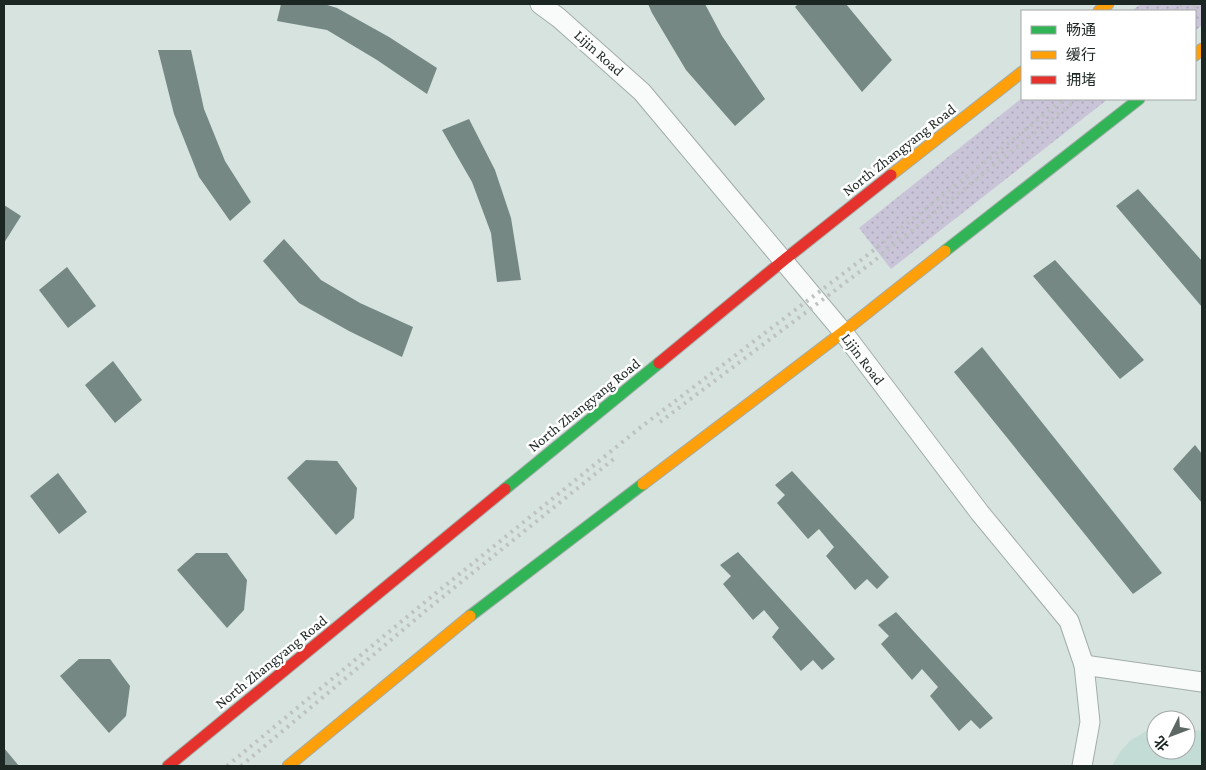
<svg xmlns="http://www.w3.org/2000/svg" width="1206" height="770" font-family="'Crimson Pro','Noto Sans SC',serif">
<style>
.built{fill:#c4dcd6}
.garden{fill:url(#garden-dots)}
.building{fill:#758884}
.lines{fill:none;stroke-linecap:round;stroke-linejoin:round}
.street-casing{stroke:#a2ada9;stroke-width:21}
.fast-casing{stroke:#a2ada9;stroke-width:13}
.slow-casing{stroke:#a2ada9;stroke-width:13}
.jam-casing{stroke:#a2ada9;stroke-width:13}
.street{stroke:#f9fbfa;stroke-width:19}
.fast{stroke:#30b455;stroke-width:11}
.slow{stroke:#ff9f0a;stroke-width:11}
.jam{stroke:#e5322d;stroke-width:11}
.rail{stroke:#bec2c0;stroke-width:4;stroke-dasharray:2.5 5;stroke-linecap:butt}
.labels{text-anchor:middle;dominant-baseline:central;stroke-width:5;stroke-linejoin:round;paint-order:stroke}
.street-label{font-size:15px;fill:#1c2623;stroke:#fff}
</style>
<defs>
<pattern id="garden-dots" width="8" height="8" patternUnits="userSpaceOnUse" patternTransform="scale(1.25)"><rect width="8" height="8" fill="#cac4d9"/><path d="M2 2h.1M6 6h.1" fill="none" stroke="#ada8ba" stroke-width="1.8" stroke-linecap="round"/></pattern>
</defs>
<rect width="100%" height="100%" fill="#d6e3df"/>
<polygon class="built" points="1155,726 1156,727 1156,750 1186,750 1186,729 1202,731 1202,766 1112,766 1120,752 1131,740"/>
<g class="garden">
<polygon points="1141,4 1202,4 1202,25 1195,31 1195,11 1131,11"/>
<polygon points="1022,98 1108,99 891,269 859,228"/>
</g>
<g class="building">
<polygon points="281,4 324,4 337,8 389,37 437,68 427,94 377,60 327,30 277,21"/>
<polygon points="648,4 705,4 722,36 765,99 735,126 686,70 652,13"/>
<polygon points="798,4 846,4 892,60 862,92 795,7"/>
<polygon points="158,50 191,50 204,109 225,161 251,202 230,221 199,177 174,114"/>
<polygon points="469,119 495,170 511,218 521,280 497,282 491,233 472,182 442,130"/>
<polygon points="1138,189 1202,261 1202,307 1116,206"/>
<polygon points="4,205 21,216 4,243"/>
<polygon points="284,239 321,280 360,303 413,327 402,357 349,331 299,303 263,261"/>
<polygon points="1055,260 1144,360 1120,379 1033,276"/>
<polygon points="67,267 96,306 68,328 39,290"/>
<polygon points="982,347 1162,573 1133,594 954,372"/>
<polygon points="113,361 142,400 115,423 85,385"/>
<polygon points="1195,445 1202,454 1202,503 1173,469"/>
<polygon points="306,460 337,461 357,488 354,518 336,535 287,478"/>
<polygon points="792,471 889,577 877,589 867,579 855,590 826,556 834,547 819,529 808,539 777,503 785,495 775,485"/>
<polygon points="58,473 87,512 59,534 30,496"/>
<polygon points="738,552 835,659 822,670 813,660 801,671 772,637 779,628 764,610 753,620 723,584 731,576 720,565"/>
<polygon points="196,553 227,553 247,580 244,610 227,628 177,570"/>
<polygon points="896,612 993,718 980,729 971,720 959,731 930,696 938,687 922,669 912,680 881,644 889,636 878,625"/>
<polygon points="79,659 110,659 130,686 126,716 109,733 60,676"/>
<polygon points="4,748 19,766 4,766"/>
</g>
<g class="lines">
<defs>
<g id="street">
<polyline points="540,4 559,18 642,92 843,332 980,513 1069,621 1084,665 1090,722 1082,766"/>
<polyline points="1084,665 1202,682"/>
</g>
<g id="fast">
<polyline points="945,251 1139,99"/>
<polyline points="505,489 659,363"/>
<polyline points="470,616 643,484"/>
</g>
<g id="slow">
<polyline points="1099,11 1108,4"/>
<polyline points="1195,55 1202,49"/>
<polyline points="891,175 1022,72"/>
<polyline points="643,484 843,332 945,251"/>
<polyline points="288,766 470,616"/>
</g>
<g id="jam">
<polyline points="659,363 784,260 891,175"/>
<polyline points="168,766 505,489"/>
</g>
</defs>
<use href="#street" class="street-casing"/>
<use href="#fast" class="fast-casing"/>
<use href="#slow" class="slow-casing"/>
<use href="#jam" class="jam-casing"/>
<use href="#street" class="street"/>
<use href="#fast" class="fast"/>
<use href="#slow" class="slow"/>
<use href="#jam" class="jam"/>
<g class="rail">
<polyline points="1174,11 1183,4"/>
<polyline points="1187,11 1197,4"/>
<polyline points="660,422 870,264 1077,99"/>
<polyline points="227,766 425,602 641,427 865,257 1064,99"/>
<polyline points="241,766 429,608 615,458"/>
</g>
</g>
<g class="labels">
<g class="street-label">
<text transform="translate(599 53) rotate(42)">Lijin Road</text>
<text transform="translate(899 150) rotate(-38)">North Zhangyang Road</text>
<text transform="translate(863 359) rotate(53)">Lijin Road</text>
<text transform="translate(584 405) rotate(-39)">North Zhangyang Road</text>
<text transform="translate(271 662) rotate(-39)">North Zhangyang Road</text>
</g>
</g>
<rect width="1206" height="770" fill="none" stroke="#1c2623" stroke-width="10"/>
<rect x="1021" y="10" width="175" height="90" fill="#ffffff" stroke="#a4a8a7"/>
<rect x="1031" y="26" width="25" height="8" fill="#30b455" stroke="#a4a8a7"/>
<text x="1066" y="35" font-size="15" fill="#1c2623">畅通</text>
<rect x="1031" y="51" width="25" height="8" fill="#ff9f0a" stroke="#a4a8a7"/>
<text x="1066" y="60" font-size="15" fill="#1c2623">缓行</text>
<rect x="1031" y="76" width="25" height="8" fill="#e5322d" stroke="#a4a8a7"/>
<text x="1066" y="85" font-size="15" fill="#1c2623">拥堵</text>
<g transform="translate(1171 735) rotate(228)"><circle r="24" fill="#ffffff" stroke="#a4a8a7"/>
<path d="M0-4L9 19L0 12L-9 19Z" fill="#5d6865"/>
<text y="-8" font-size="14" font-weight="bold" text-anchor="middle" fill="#1c2623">北</text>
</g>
</svg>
